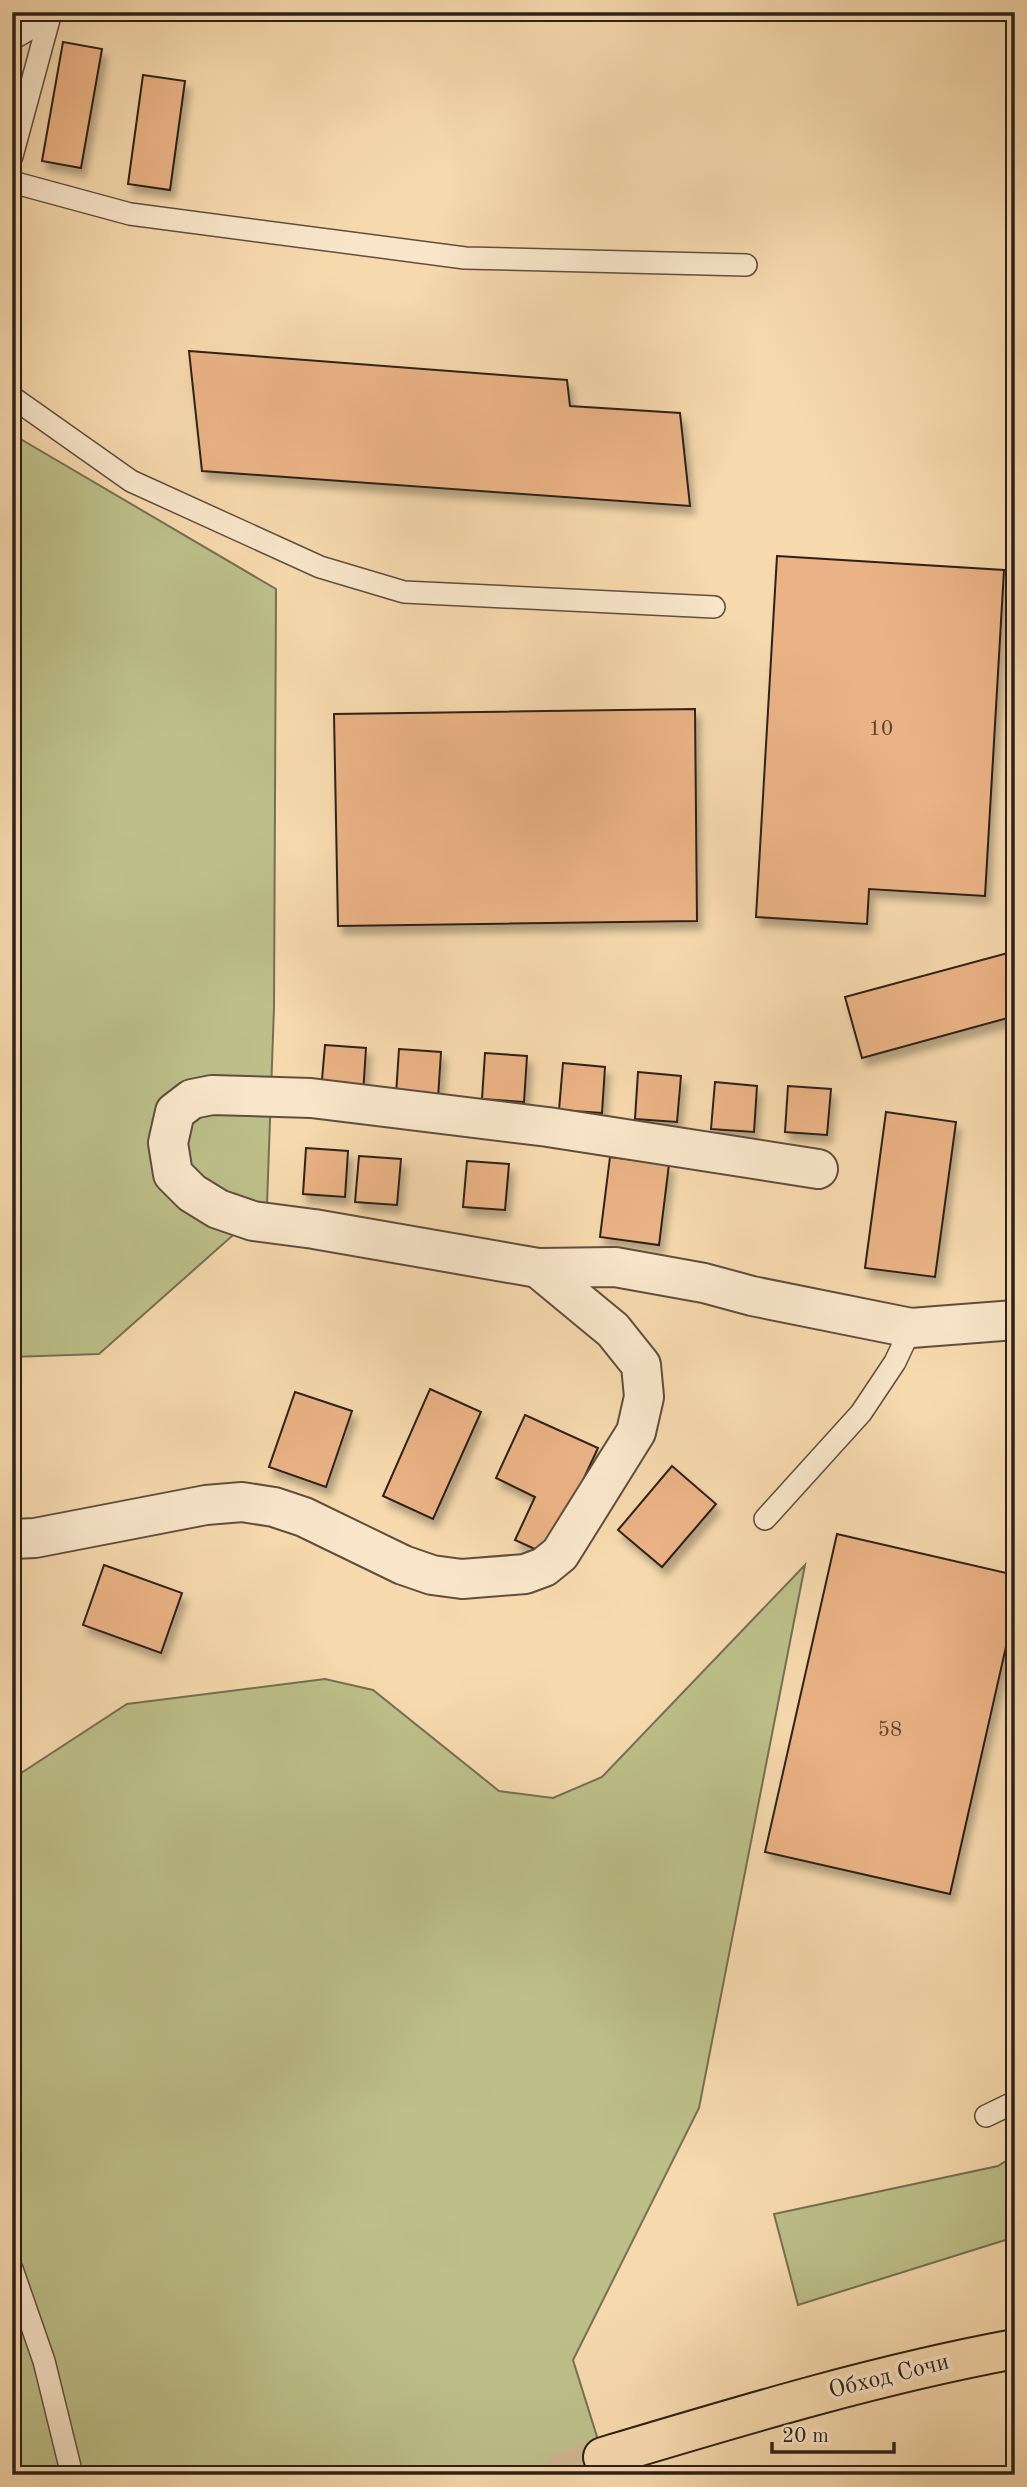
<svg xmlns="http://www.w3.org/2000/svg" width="1027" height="2487" font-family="'Old Standard TT',serif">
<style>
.green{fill:#bdbf89;stroke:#767052;stroke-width:2}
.building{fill:#ebb385;stroke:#2e201a;stroke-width:2;filter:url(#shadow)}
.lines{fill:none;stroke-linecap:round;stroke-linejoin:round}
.trunk-tunnel{stroke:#ceb490;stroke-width:38;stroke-dasharray:38 19;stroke-linecap:butt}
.service-casing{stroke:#604e3f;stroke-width:24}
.minor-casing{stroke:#604e3f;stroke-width:42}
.trunk-casing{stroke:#2e201a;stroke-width:42}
.service{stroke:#f9e6ca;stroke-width:21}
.minor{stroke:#f9e6ca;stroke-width:38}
.trunk{stroke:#f6d9ad;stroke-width:38}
.labels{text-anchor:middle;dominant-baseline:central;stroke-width:7;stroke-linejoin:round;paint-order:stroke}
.number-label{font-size:21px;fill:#5d4535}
.street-label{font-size:24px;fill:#2e201a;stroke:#f9e6ca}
</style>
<defs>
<filter id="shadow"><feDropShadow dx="4.5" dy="8" stdDeviation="3.5" flood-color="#0004"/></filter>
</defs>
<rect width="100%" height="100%" fill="#f6d9ad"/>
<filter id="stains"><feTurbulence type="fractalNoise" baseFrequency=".00286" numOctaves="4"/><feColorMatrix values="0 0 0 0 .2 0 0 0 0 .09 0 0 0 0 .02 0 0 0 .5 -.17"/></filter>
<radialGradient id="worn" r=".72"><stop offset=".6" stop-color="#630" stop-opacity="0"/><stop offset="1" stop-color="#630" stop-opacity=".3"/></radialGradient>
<g class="green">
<polygon points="12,434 276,589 274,1007 267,1205 99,1354 12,1357"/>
<polygon points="805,1565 699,2108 573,2360 609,2475 12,2475 12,1779 127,1704 325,1679 373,1690 499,1791 553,1798 602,1777"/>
<polygon points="1015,2155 1015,2237 798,2305 774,2214 998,2166"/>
</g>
<g class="building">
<polygon points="63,42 102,49 81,168 42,161"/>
<polygon points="143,75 185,81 170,190 128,184"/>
<polygon points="189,351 567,380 570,406 680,413 690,506 202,471"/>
<polygon points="777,556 1004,570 985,896 869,889 867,924 756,917"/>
<polygon points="695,709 697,921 338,926 334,714"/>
<polygon points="1015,951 1015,1016 862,1058 845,997"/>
<polygon points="325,1045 366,1048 363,1094 321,1091"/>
<polygon points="399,1049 441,1052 438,1098 396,1095"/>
<polygon points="485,1053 527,1056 524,1102 482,1099"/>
<polygon points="563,1063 605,1067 602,1113 559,1110"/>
<polygon points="638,1072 681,1076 677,1122 635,1119"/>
<polygon points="715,1082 757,1086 754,1132 711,1129"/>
<polygon points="788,1086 831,1089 827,1135 785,1132"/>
<polygon points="886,1112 956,1122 935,1277 865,1268"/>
<polygon points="306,1148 348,1151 345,1197 303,1194"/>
<polygon points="359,1156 401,1159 397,1205 355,1202"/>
<polygon points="610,1157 669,1164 659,1245 600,1237"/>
<polygon points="467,1161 509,1164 505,1210 463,1207"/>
<polygon points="430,1389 481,1412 433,1519 383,1496"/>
<polygon points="295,1392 352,1411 326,1487 269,1467"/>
<polygon points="525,1415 598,1448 548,1555 515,1540 535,1497 496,1478"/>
<polygon points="672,1466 716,1504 662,1567 618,1530"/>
<polygon points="837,1534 1015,1575 1015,1607 950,1894 765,1852"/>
<polygon points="104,1565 182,1593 161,1653 83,1625"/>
</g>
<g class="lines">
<polyline class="trunk-tunnel" points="553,2475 603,2457"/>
<defs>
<g id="service">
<polyline points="12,39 49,18"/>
<polyline points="12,156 51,12"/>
<polyline points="12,182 130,214 465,258 746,265"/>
<polyline points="12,397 131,481 320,567 404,592 714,607"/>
<polyline points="765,1519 861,1413 895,1362 911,1328"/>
<polyline points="986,2116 1015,2102"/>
<polyline points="12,2269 44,2361 72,2475"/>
</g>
<g id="minor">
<polyline points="818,1169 548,1127 311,1098 212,1095 192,1099 175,1112 168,1143 173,1174 192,1193 218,1209 253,1221 314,1229 538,1268 615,1267 704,1283 752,1296 911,1328 1015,1320"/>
<polyline points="12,1539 35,1538 206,1505 242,1502 274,1507 304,1517 403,1565 432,1575 462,1579 525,1574 544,1567 560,1554 636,1432 644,1397 641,1365 613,1330 538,1268"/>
</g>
<path id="trunk" d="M603 2457C740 2416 875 2375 1015 2349"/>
</defs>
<use href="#service" class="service-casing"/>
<use href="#minor" class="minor-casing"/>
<use href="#trunk" class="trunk-casing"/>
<use href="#service" class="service"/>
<use href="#minor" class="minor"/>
<use href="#trunk" class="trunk"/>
</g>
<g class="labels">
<g class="number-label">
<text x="881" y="729">10</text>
<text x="890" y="1730">58</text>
</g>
<g class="street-label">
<text transform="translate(889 2377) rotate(-14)">Обход Сочи</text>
</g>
</g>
<rect width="1027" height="2487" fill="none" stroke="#f6d9ad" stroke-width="42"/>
<rect x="14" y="14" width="999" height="2459" fill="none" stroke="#2e201a" stroke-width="3.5"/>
<rect x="21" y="21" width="985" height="2445" fill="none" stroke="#2e201a" stroke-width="2"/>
<path d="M772 2442v10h122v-10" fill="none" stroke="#2e201a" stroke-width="3.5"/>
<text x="782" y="2442" font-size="21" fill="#2e201a" stroke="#f9e6ca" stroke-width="5" paint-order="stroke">20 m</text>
<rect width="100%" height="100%" filter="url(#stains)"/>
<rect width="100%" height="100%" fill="url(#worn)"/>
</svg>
